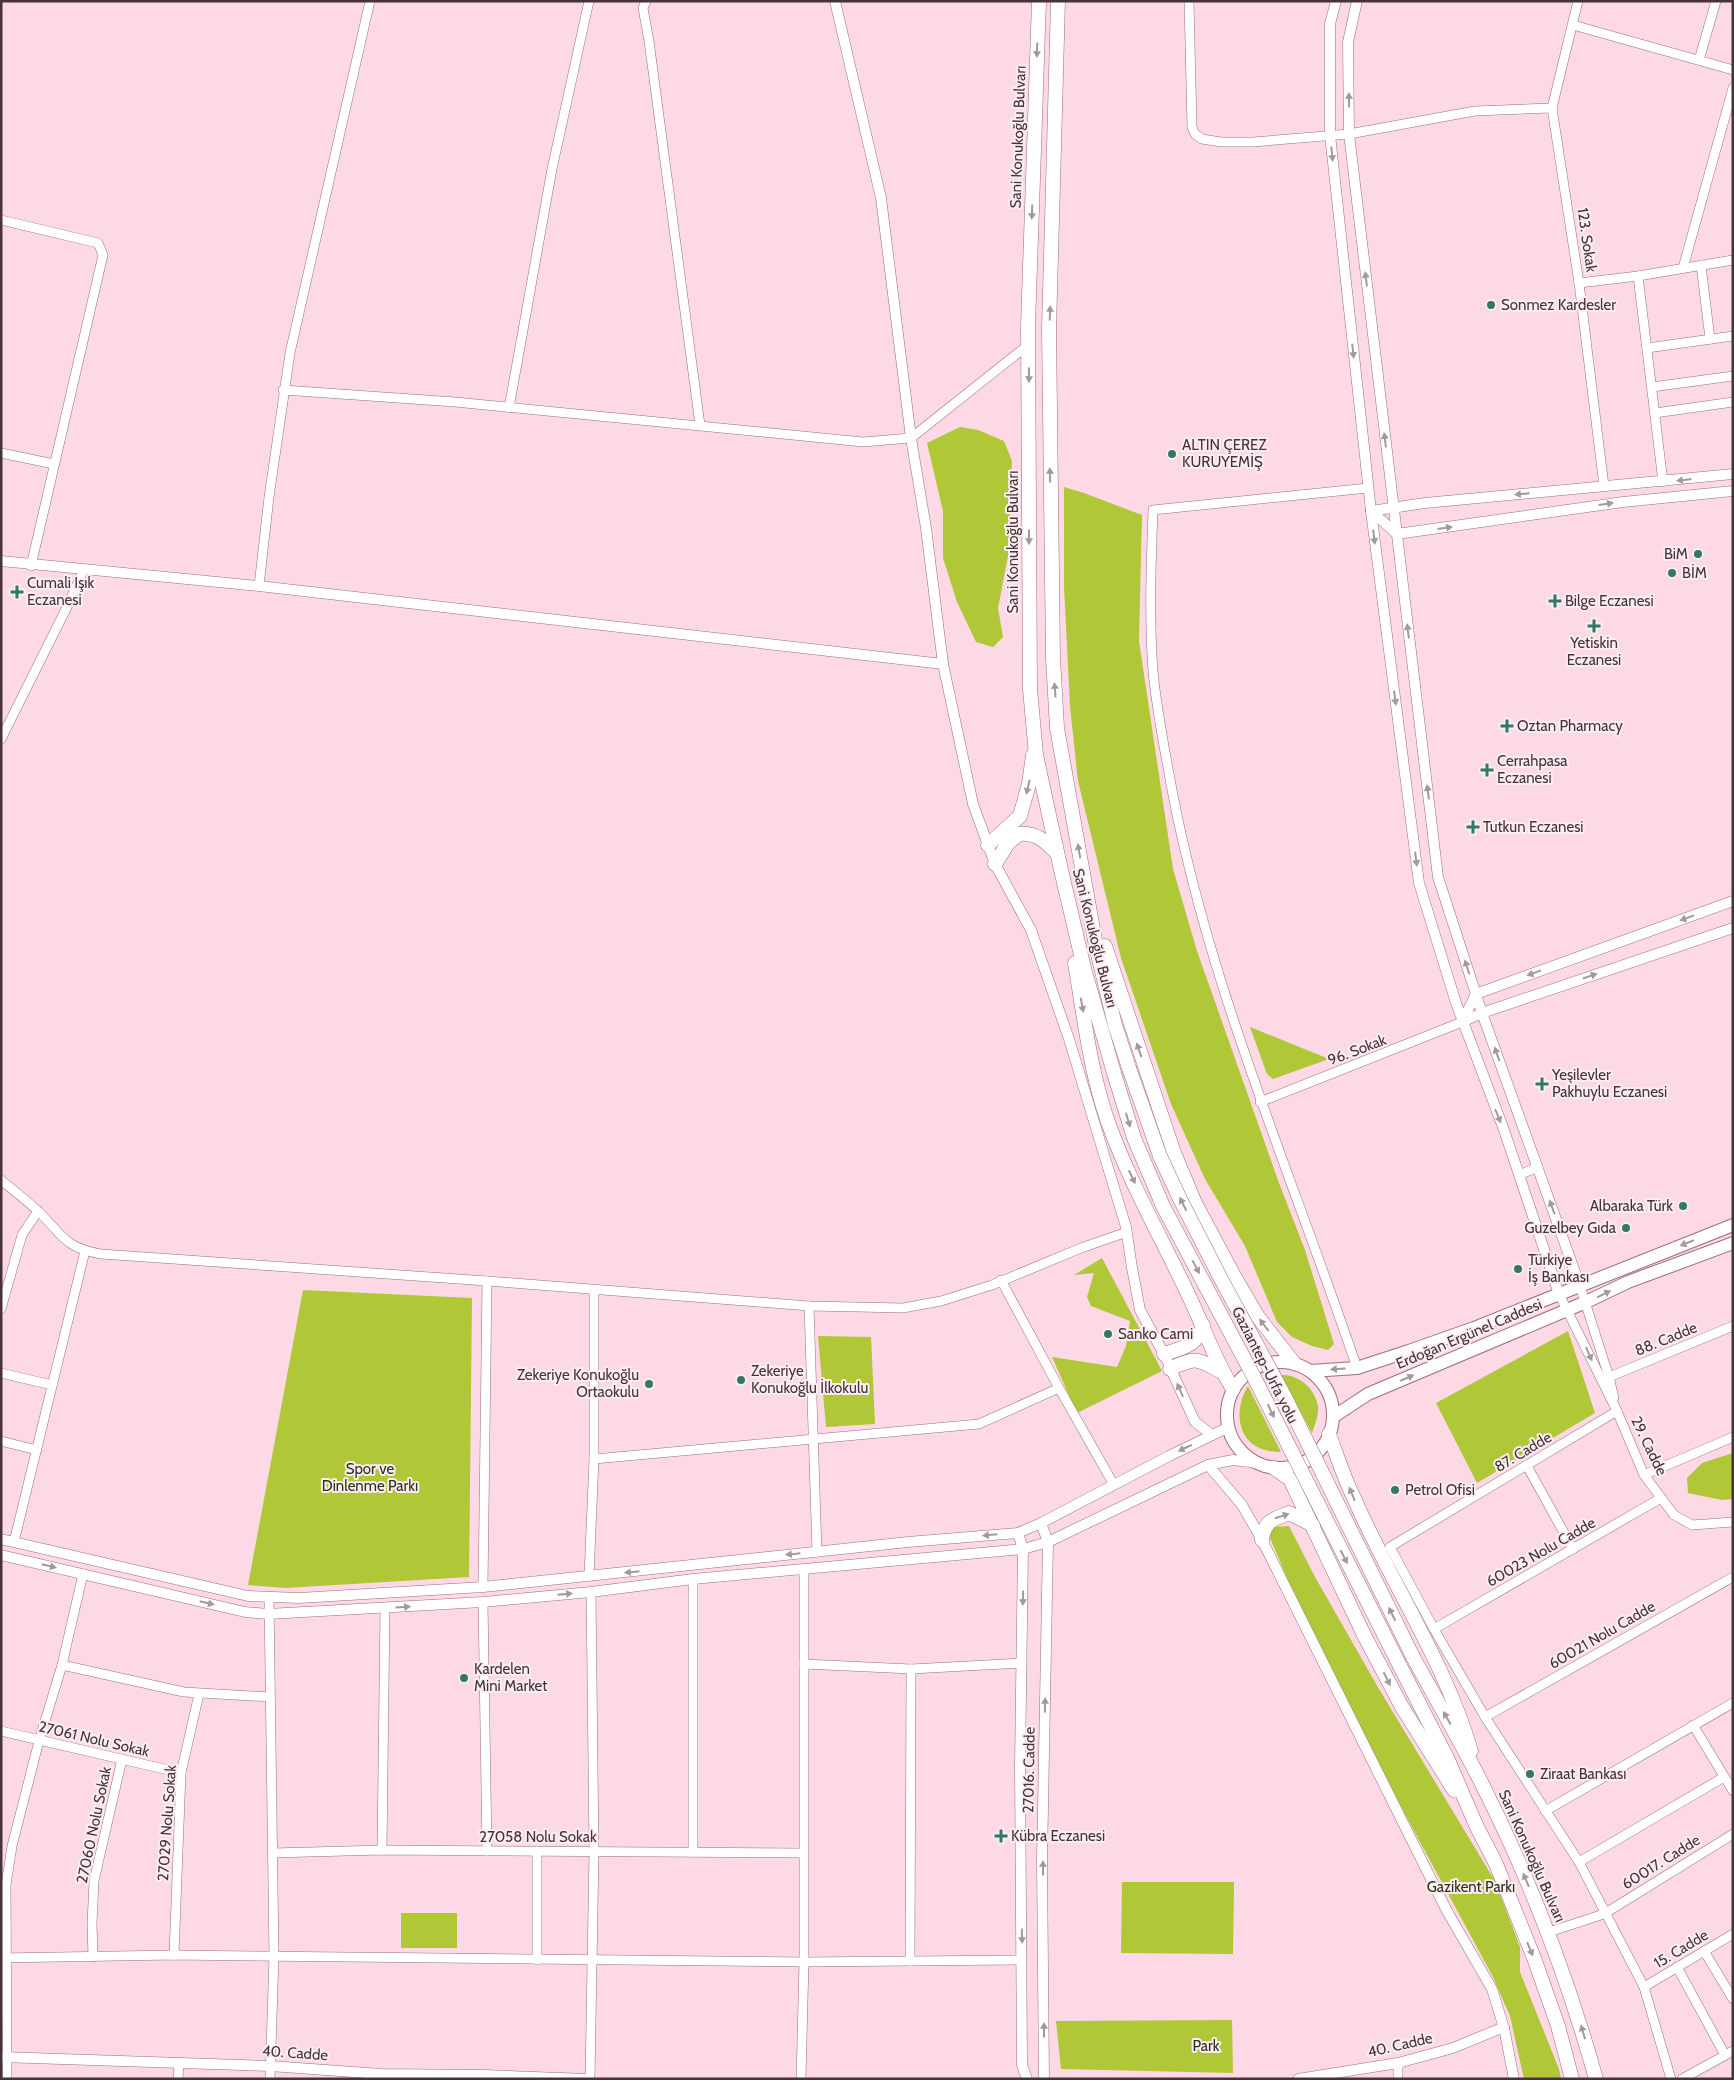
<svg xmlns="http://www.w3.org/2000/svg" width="1734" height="2080" font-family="Cabin,sans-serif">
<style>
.green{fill:#b0c737}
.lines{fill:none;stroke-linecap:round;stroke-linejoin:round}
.minor-casing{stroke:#9f6c7d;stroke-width:10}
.tertiary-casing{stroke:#9f6c7d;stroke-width:11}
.secondary-casing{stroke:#9f6c7d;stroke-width:14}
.trunk-casing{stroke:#9f6c7d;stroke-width:15}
.minor{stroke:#fff;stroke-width:9}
.tertiary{stroke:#fff;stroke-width:10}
.secondary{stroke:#fff;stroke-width:12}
.trunk{stroke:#fff;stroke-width:14}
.trunk-bridge-casing{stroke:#9f6c7d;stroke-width:15;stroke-linecap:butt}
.trunk-bridge{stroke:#fff;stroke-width:14}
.oneway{fill:#a4989c}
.poi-dot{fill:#34776a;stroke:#faeef1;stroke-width:2}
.labels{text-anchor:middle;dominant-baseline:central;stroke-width:4;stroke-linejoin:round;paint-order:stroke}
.street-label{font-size:15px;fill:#483239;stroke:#faeef1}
.poi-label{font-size:15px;fill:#483239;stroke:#faeef1;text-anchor:start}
.park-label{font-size:15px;fill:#2c311a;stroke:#faeef1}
</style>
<rect width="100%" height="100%" fill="#fcd9e4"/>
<g class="green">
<polygon points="960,427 978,430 1004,441 1012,461 1009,551 998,608 1003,637 993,647 976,642 957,602 943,558 943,511 927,443"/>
<polygon points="1064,487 1084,493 1142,515 1139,641 1173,869 1197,951 1279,1183 1305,1250 1334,1344 1328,1350 1312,1346 1292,1337 1277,1322 1245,1246 1205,1179 1171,1104 1121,958 1078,781 1070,706 1064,586"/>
<polygon points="1250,1027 1329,1059 1273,1079 1267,1074"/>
<polygon points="1102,1258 1162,1371 1077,1413 1052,1357 1117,1367 1126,1346 1130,1321 1091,1306 1087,1297 1094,1273 1074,1275"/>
<polygon points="303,1290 472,1298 469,1577 285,1588 248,1585"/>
<polygon points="1568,1331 1595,1413 1477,1483 1436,1403"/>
<polygon points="818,1336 871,1337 875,1424 826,1427"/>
<path d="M1281 1375C1298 1374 1315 1388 1318 1406 1319 1415 1315 1424 1312 1433Z"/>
<path d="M1248 1386 1281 1452C1276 1452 1270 1452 1265 1450 1236 1442 1234 1408 1248 1386Z"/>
<polygon points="1733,1453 1733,1499 1722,1500 1688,1493 1687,1478 1702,1463"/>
<polygon points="1289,1526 1315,1577 1379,1689 1495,1881 1520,1947 1520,1972 1559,2069 1561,2079 1524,2079 1510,2016 1492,1975 1406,1816 1356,1717 1287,1578 1267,1531 1272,1527"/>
<polygon points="1122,1882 1234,1882 1233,1954 1121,1953"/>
<rect x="401" y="1913" width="56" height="35"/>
<polygon points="1232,2020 1233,2073 1061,2069 1056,2021"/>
</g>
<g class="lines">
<defs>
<g id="minor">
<polyline points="646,1 643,8 649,41 700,425"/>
<polyline points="1189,1 1192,127 1195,134 1202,139 1221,142 1253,142 1349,134 1475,111 1552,108"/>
<polyline points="1578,1 1552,108 1579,283 1604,486"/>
<polyline points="1573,25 1733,70"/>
<polyline points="1699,60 1716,1"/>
<polyline points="1,220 98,243 103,255 31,566"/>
<polyline points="1701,265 1710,339"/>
<polyline points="1683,268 1733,88"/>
<polyline points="1638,276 1663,482"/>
<polyline points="1579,283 1638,276 1733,260"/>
<polyline points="1647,348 1733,336"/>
<polyline points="1652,387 1733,376"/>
<polyline points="283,390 455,402 863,442 911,438 1028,345"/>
<polyline points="509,408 552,169 589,1"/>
<polyline points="1655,413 1733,402"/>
<polyline points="1,453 54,464"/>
<polyline points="259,586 269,497 290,353 370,1"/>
<polyline points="1,739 66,609 84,569"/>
<polyline points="1260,1102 1462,1022"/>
<polyline points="1519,1175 1538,1167"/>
<path d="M1 1180C13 1190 26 1200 38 1211 63 1235 63 1247 101 1254L487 1281 809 1306 903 1308 941 1301 992 1285 1081 1248 1127 1232"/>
<polyline points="1001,1280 1059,1388 1114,1485"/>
<polyline points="1580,1286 1609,1377 1614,1398"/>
<polyline points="1559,1294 1617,1411 1644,1475 1674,1515 1692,1525 1733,1522"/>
<polyline points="809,1306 817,1552"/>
<polyline points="1,1309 22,1235 38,1211"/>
<path d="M1357 1368C1290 1169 1204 976 1168 768 1162 736 1156 704 1153 671 1149 618 1151 564 1153 510L1368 488"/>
<polyline points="1,1373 52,1385"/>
<polyline points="1609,1377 1733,1326"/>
<polyline points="1617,1411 1390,1547 1434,1629 1485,1717 1579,1862 1644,1987 1671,2079"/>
<polyline points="1,1441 37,1450"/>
<polyline points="594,1459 979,1424 1059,1388"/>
<polyline points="1527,1466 1573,1549"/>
<polyline points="1644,1475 1733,1437"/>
<polyline points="14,1542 85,1251"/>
<polyline points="589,1576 594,1459 594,1290"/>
<polyline points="483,1587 487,1281"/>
<polyline points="269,1598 274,1956 270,2079"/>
<polyline points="483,1602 487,1851"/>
<polyline points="1434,1629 1661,1498"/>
<polyline points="804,1664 911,1669 1022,1663"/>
<polyline points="62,1665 184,1692 270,1697"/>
<polyline points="1485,1717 1733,1577"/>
<polyline points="1693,1725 1733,1791"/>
<polyline points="1,1731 181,1773"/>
<polyline points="1545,1811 1733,1703"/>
<polyline points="382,1850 385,1608"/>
<polyline points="537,1851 537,1960"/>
<polyline points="693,1852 693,1579"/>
<polyline points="273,1853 382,1850 803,1853"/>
<polyline points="1579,1862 1724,1777"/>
<polyline points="1549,1932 1604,1914 1733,1834"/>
<polyline points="1704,1951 1733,1999"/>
<polyline points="174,1955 181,1773 199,1694"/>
<polyline points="93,1957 92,1924 94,1881 122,1759"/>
<polyline points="1,1958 174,1955 804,1962 1022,1960"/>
<polyline points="910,1961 911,1669"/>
<polyline points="1677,1967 1725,2055"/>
<polyline points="1644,1987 1733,1934"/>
<polyline points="1398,2063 1398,2079"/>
<polyline points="7,2079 6,1885 12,1846 39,1741 62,1665 83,1574"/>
<polyline points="178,2079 179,2063"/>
<polyline points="590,2079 594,1851 591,1592"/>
<polyline points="801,2079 804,1962 804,1570"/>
<polyline points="1682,2079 1733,2051"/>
</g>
<g id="tertiary">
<polyline points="835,1 881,198 911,438 926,528 943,664 973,804 995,864 1031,930 1069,1039 1126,1227 1132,1268 1140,1310 1164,1354 1195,1422 1212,1435"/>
<polyline points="1336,1 1330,24 1330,135 1371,511 1419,883 1456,1003 1504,1130 1559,1294"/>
<polyline points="1357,1 1348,42 1349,134 1438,877 1482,1013 1580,1286"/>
<polyline points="1371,511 1397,534 1623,502 1733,491"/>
<polyline points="1371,511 1425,503 1733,474"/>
<polyline points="1,561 259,586 943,664"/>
<polyline points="1462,1022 1476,994 1733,901"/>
<polyline points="1462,1022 1482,1013 1733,928"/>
<polyline points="1208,1465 1242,1505 1262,1540 1447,1911 1492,1989 1504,2028 1514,2079"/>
<polyline points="1041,1523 1048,1542 1042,1860 1044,2079"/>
<polyline points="1018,1533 1023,1549 1020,1765 1022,2065 1027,2079"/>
<polyline points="1,1539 248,1596 299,1598 483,1587 908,1542 1018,1533 1041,1523 1169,1456 1229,1427"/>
<polyline points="1,1555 245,1612 268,1614 483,1602 591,1592 693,1579 1023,1549 1048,1542 1208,1465 1233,1460 1258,1463"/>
<polyline points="1,2057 270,2066 381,2074 485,2075 587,2079"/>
<polyline points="1298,2079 1398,2063 1453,2048 1504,2027"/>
</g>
<g id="secondary">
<circle cx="1280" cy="1415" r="53"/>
<polyline points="1310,1371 1357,1368 1409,1351 1474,1328 1733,1225"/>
<polyline points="1333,1417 1368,1394 1586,1302 1628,1282 1733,1243"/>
</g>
<g id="trunk">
<polyline points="1039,1 1028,326 1030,689 1036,755 1061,870 1085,972 1114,1073"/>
<polyline points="1058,1 1049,329 1053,658 1057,728 1096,946 1115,1025 1129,1068"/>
<polyline points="988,845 1020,816 1029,784 1033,755"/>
<path d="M995 864 1008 843 1019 834C1036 832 1045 841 1057 853"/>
<polyline points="1105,946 1174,1153 1195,1203 1234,1276 1258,1317 1294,1363"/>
<path d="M1075 963C1084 1016 1090 1071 1108 1122 1129 1181 1161 1237 1188 1294 1203 1325 1214 1359 1233 1389"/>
<path d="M1164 1354C1184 1347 1196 1347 1203 1325"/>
<path d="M1170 1369C1197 1356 1197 1359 1222 1372"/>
<path d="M1329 1434C1337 1456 1344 1478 1354 1498 1391 1583 1445 1662 1471 1751"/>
<polyline points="1274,1468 1290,1479 1364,1635 1402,1707 1454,1790"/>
<path d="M1262 1540C1265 1520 1272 1520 1289 1513L1313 1525"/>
<path d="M1413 1657C1435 1697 1458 1737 1479 1778 1528 1874 1567 1975 1596 2079"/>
<polyline points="1400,1666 1448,1760 1476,1825 1496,1864 1534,1958 1558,2026 1572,2079"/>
</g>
</defs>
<use href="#minor" class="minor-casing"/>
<use href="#tertiary" class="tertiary-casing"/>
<use href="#secondary" class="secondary-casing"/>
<use href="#trunk" class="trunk-casing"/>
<use href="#minor" class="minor"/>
<use href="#tertiary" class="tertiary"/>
<use href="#secondary" class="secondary"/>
<use href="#trunk" class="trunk"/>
<defs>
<g id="trunk-bridge">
<polyline points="1129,1068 1160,1156 1180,1199 1221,1279 1285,1397 1413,1657"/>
<polyline points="1114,1073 1134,1138 1163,1206 1255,1379 1400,1666"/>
</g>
</defs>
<use href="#trunk-bridge" class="trunk-bridge-casing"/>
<use href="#trunk-bridge" class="trunk-bridge"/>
</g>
<defs><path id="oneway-solid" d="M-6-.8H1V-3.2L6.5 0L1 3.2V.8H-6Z" transform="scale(1.25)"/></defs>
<g class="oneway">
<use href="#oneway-solid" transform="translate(1037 50) rotate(92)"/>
<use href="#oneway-solid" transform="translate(1349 100) rotate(-91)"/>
<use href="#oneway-solid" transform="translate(1332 154) rotate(84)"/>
<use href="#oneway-solid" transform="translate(1032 212) rotate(92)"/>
<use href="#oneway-solid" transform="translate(1366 279) rotate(-97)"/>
<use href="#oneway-solid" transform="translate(1050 313) rotate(-88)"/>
<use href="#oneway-solid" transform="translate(1353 351) rotate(84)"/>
<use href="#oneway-solid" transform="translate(1029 375) rotate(90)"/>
<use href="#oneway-solid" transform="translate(1385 440) rotate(-97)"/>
<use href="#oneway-solid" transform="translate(1050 475) rotate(-91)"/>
<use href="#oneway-solid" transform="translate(1684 480) rotate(173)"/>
<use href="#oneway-solid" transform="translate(1522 494) rotate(175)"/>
<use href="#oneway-solid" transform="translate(1606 504) rotate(-8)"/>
<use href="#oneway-solid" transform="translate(1445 528) rotate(-8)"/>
<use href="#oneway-solid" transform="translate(1029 537) rotate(90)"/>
<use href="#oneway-solid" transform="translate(1374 537) rotate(83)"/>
<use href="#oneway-solid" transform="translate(1408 631) rotate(-97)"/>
<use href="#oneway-solid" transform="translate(1055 690) rotate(-94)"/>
<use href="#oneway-solid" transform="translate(1395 698) rotate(83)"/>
<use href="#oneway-solid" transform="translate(1028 787) rotate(103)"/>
<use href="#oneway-solid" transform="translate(1428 792) rotate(-97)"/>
<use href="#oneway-solid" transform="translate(1079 851) rotate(-100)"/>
<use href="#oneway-solid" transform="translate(1416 859) rotate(83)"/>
<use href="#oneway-solid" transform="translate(1687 918) rotate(160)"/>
<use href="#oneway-solid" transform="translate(1467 967) rotate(-108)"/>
<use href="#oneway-solid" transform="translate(1534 973) rotate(160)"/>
<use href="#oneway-solid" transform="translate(1590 976) rotate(-19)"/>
<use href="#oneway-solid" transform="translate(1082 1005) rotate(80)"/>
<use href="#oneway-solid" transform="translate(1139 1050) rotate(-109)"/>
<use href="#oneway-solid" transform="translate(1497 1054) rotate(-110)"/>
<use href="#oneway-solid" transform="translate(1498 1116) rotate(67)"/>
<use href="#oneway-solid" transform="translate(1128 1120) rotate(73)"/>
<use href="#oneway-solid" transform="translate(1132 1177) rotate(65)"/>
<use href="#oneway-solid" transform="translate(1183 1204) rotate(-117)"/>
<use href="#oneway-solid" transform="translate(1552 1207) rotate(-110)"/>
<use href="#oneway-solid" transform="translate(1687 1243) rotate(158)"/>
<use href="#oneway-solid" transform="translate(1196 1267) rotate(62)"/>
<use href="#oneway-solid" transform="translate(1604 1294) rotate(-26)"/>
<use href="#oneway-solid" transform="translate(1264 1325) rotate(-128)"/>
<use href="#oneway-solid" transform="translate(1589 1354) rotate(66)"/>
<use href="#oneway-solid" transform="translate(1338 1369) rotate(176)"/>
<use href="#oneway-solid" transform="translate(1407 1378) rotate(-23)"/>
<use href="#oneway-solid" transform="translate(1180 1390) rotate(-114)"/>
<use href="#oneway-solid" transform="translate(1271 1411) rotate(64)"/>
<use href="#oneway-solid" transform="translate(1185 1448) rotate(155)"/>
<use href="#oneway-solid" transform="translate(1352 1494) rotate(-113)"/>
<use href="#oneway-solid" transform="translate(1282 1516) rotate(-18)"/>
<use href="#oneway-solid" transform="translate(990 1535) rotate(175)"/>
<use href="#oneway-solid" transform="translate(793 1554) rotate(174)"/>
<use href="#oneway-solid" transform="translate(1344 1557) rotate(63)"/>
<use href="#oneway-solid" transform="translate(49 1566) rotate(13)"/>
<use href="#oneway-solid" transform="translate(632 1572) rotate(174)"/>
<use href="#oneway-solid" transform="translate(565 1594) rotate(-5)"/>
<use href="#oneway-solid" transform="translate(1023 1598) rotate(91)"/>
<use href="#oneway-solid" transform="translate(207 1603) rotate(13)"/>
<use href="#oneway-solid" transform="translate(403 1607) rotate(-4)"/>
<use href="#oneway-solid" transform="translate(1392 1614) rotate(-116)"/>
<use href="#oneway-solid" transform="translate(1387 1679) rotate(63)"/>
<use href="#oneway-solid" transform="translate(1045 1705) rotate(-89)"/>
<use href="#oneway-solid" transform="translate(1447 1718) rotate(-119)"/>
<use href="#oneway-solid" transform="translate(1043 1868) rotate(-90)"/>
<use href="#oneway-solid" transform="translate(1526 1880) rotate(-113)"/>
<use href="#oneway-solid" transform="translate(1022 1936) rotate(89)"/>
<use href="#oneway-solid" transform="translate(1530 1949) rotate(68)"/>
<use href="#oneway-solid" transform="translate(1044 2030) rotate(-90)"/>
<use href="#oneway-solid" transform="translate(1583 2032) rotate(-106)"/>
</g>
<g class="poi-dot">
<circle cx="1491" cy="305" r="5"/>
<circle cx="1172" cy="454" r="5"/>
<circle cx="1698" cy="554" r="5"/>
<circle cx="1672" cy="573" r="5"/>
<path d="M14.5 584.5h5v5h5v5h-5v5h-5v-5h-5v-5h5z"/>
<path d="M1552.5 593.5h5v5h5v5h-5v5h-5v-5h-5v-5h5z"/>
<path d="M1591.5 618.5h5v5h5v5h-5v5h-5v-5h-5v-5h5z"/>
<path d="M1504.5 718.5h5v5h5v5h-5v5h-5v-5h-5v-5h5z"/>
<path d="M1484.5 762.5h5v5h5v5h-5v5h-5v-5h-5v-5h5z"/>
<path d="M1470.5 819.5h5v5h5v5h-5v5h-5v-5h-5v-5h5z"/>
<path d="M1539.5 1076.5h5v5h5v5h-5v5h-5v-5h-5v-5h5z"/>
<circle cx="1683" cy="1206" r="5"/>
<circle cx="1626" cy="1228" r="5"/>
<circle cx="1518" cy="1269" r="5"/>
<circle cx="1108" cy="1334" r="5"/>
<circle cx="741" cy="1380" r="5"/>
<circle cx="649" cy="1384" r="5"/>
<circle cx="1395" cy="1490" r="5"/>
<circle cx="464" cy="1678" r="5"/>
<circle cx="1530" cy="1774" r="5"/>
<path d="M998.5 1828.5h5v5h5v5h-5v5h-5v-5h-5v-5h5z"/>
</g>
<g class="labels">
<g class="street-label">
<text transform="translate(1018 137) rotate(-88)">Sani Konukoğlu Bulvarı</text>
<text transform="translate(1587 240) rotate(82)">123. Sokak</text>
<text transform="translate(1013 542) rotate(-90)">Sani Konukoğlu Bulvarı</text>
<text transform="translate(1095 938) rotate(76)">Sani Konukoğlu Bulvarı</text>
<text transform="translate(1357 1050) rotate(-21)">96. Sokak</text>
<text transform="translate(1469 1334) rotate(-23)">Erdoğan Ergünel Caddesi</text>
<text transform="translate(1666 1339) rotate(-22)">88. Cadde</text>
<text transform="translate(1265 1365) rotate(63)">Gaziantep-Urfa yolu</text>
<text transform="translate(1649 1446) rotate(64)">29. Cadde</text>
<text transform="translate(1523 1452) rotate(-31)">87. Cadde</text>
<text transform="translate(1541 1552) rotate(-30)">60023 Nolu Cadde</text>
<text transform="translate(1602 1635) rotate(-30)">60021 Nolu Cadde</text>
<text transform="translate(94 1739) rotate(13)">27061 Nolu Sokak</text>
<text transform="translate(1029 1770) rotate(-89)">27016. Cadde</text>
<text transform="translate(167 1823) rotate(-86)">27029 Nolu Sokak</text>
<text transform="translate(94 1825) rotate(-78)">27060 Nolu Sokak</text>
<text x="538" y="1837">27058 Nolu Sokak</text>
<text transform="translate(1532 1856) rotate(66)">Sani Konukoğlu Bulvarı</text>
<text transform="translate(1661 1862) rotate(-32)">60017. Cadde</text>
<text transform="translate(1681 1949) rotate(-31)">15. Cadde</text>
<text transform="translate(1400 2045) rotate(-13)">40. Cadde</text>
<text transform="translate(295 2053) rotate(4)">40. Cadde</text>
</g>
<g class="poi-label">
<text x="1501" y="305">Sonmez Kardesler</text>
<text x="1182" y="445">ALTIN ÇEREZ<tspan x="1182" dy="17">KURUYEMİŞ</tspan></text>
<text x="1688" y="554" text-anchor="end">BiM</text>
<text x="1682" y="573">BİM</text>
<text x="27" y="583">Cumali Işık<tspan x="27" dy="17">Eczanesi</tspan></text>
<text x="1565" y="601">Bilge Eczanesi</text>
<text x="1594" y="643" text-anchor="middle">Yetiskin<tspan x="1594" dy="17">Eczanesi</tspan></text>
<text x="1517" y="726">Oztan Pharmacy</text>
<text x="1497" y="761">Cerrahpasa<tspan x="1497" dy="17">Eczanesi</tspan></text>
<text x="1483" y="827">Tutkun Eczanesi</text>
<text x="1552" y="1075">Yeşilevler<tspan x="1552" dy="17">Pakhuylu Eczanesi</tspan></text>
<text x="1673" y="1206" text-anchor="end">Albaraka Türk</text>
<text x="1616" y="1228" text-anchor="end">Guzelbey Gıda</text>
<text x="1528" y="1260">Türkiye<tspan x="1528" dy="17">İş Bankası</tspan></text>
<text x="1118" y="1334">Sanko Cami</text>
<text x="751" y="1371">Zekeriye<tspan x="751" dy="17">Konukoğlu İlkokulu</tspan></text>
<text x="639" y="1375" text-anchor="end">Zekeriye Konukoğlu<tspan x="639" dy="17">Ortaokulu</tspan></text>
<text x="1405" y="1490">Petrol Ofisi</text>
<text x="474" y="1669">Kardelen<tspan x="474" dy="17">Mini Market</tspan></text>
<text x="1540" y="1774">Ziraat Bankası</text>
<text x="1011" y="1836">Kübra Eczanesi</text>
</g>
<g class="park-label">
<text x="370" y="1469">Spor ve<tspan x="370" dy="17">Dinlenme Parkı</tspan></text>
<text x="1471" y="1887">Gazikent Parkı</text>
<text x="1206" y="2046">Park</text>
</g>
</g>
<rect width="1734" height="2080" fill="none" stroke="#483239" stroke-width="5"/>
</svg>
